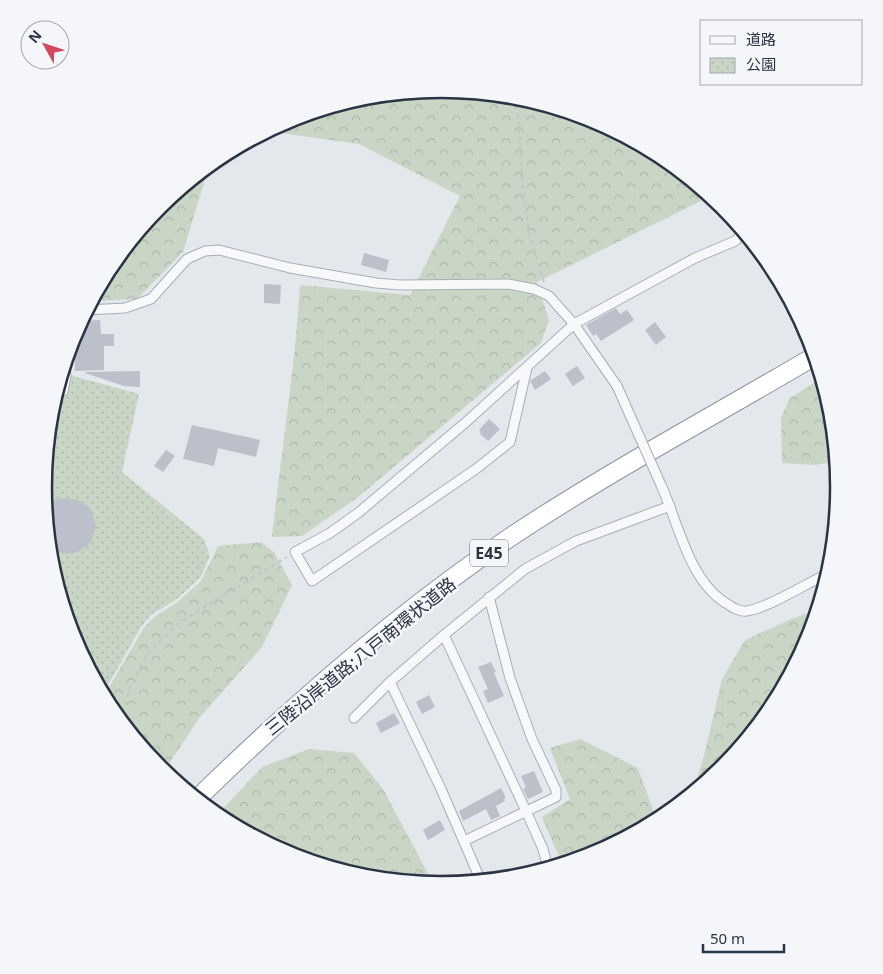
<svg xmlns="http://www.w3.org/2000/svg" width="883" height="974" font-family="'Noto Sans','Noto Sans JP',sans-serif">
<style>
.forest{fill:url(#forest-crowns)}
.park{fill:url(#park-dots)}
.building{fill:#bbc0ca}
.lines{fill:none;stroke-linecap:round;stroke-linejoin:round}
.lane-casing{stroke:#a9aeb7;stroke-width:7}
.street-casing{stroke:#a9aeb7;stroke-width:11}
.highway-casing{stroke:#8b94a3;stroke-width:20}
.path{stroke:#c2c5cb;stroke-width:2;stroke-dasharray:4 4;stroke-linecap:butt}
.lane{stroke:#f7f8fa;stroke-width:4.5}
.street{stroke:#f7f8fa;stroke-width:9}
.highway{stroke:#fff;stroke-width:18}
.street-bridge-casing{stroke:#a9aeb7;stroke-width:11;stroke-linecap:butt}
.street-bridge{stroke:#f7f8fa;stroke-width:9}
.labels{text-anchor:middle;dominant-baseline:central;stroke-width:5;stroke-linejoin:round;paint-order:stroke}
.shield{fill:#f4f6f9;stroke:#676e7b;stroke-width:1}
.shield-label{font-size:16px;font-weight:bold;fill:#2b3445}
.street-label{font-size:18px;fill:#2b3445;stroke:#f4f6f9}
.rim{fill:none;stroke:#2b3445;stroke-width:2.5}
</style>
<defs>
<pattern id="forest-crowns" width="20" height="18" patternUnits="userSpaceOnUse" patternTransform="scale(1.25)"><rect width="20" height="18" fill="#c9d6c5"/><path d="M2 6a3 3 0 1 1 6 0M12 15a3 3 0 1 1 6 0" fill="none" stroke="#adb8ab"/></pattern>
<pattern id="park-dots" width="8" height="8" patternUnits="userSpaceOnUse" patternTransform="scale(1.25)"><rect width="8" height="8" fill="#c9d6c5"/><path d="M2 2h.1M6 6h.1" fill="none" stroke="#adb8ab" stroke-width="1.8" stroke-linecap="round"/></pattern>
</defs>
<rect width="100%" height="100%" fill="#e4e7ec"/>
<g class="forest">
<path d="M442 89 519 97 594 120 663 156 723 206 733 219 728 223 711 196 537 282 549 320 541 343 357 498 302 536 272 537C281 453 295 369 300 285L410 295 460 196 359 144 267 131 290 119 364 97Z"/>
<polygon points="209,166 183,252 137,299 92,301 111,266 160,206"/>
<polygon points="822,378 832,410 837,462 813,465 782,463 781,418 790,398"/>
<polygon points="261,542 274,552 292,585 262,647 200,717 168,765 162,770 111,708 104,696 143,629 153,618 180,600 201,581 218,546"/>
<polygon points="818,609 809,639 772,708 723,768 692,794 704,756 722,679 745,640 789,620"/>
<polygon points="580,739 638,768 657,821 593,855 562,864 542,817 570,799 550,748"/>
<polygon points="309,749 354,753 383,789 428,874 431,884 364,877 289,854 217,815 262,767"/>
</g>
<polygon class="park" points="62,373 139,394 122,472 204,539 210,556 200,578 177,599 151,615 141,627 103,694 74,639 51,564 44,487 51,409"/>
<g class="building">
<polygon points="364,253 389,260 386,272 361,265"/>
<polygon points="264,284 281,285 280,304 264,303"/>
<polygon points="616,308 620,314 627,310 634,320 601,341 596,334 593,336 586,325"/>
<polygon points="100,320 101,334 114,334 114,346 104,346 104,370 75,371 74,334 81,321"/>
<polygon points="655,322 666,337 656,345 645,330"/>
<polygon points="577,366 585,378 573,386 565,374"/>
<polygon points="140,371 140,387 124,386 85,373 85,372"/>
<polygon points="545,371 551,379 535,390 530,381"/>
<polygon points="489,419 500,429 488,441 480,434 481,432 479,430"/>
<polygon points="192,425 260,440 256,457 218,448 214,466 183,459"/>
<polygon points="166,450 175,456 163,472 154,466"/>
<polygon points="64,498 78,500 89,507 92,513 96,526 92,539 88,545 77,552 70,554 57,552 50,548 46,507 57,499"/>
<polygon points="491,662 496,672 494,673 504,696 488,703 483,691 488,689 478,667"/>
<polygon points="429,695 435,707 422,714 416,702"/>
<polygon points="394,713 400,723 381,733 376,723"/>
<polygon points="534,771 543,792 528,799 523,789 526,787 521,776"/>
<polygon points="501,788 506,798 504,799 505,801 496,806 500,816 491,820 486,809 463,821 459,811"/>
<polygon points="440,820 445,830 428,840 423,830"/>
</g>
<g class="lines">
<defs>
<polyline id="lane" points="53,405 63,391"/>
<g id="street">
<polyline points="87,310 125,308 151,299 187,259 205,251 219,250 290,268 376,283 400,285 508,284 534,289 549,296 574,324 617,386"/>
<polyline points="527,368 510,442 476,469 312,581 295,552 330,533 358,513 465,423 574,324 695,258 735,241 744,232"/>
<polyline points="63,391 66,376 65,365"/>
<path d="M661 485C679 524 689 583 729 605 733 608 741 612 746 611 763 610 803 586 819 578L828 575"/>
<polyline points="444,635 526,811 543,849 548,868"/>
<polyline points="390,682 441,789 481,881"/>
<polyline points="354,718 390,682 444,635 525,569 576,541 670,506"/>
<polyline points="464,841 556,797 556,790 532,739 510,678 489,597"/>
</g>
<path id="highway" d="M197 799C296 702 400 611 515 534 612 470 715 415 815 356"/>
</defs>
<use href="#lane" class="lane-casing"/>
<use href="#street" class="street-casing"/>
<use href="#highway" class="highway-casing"/>
<g class="path">
<polyline points="517,97 522,177 529,232 544,282"/>
<polyline points="121,720 130,687 146,656 158,643 180,622 287,557"/>
</g>
<use href="#lane" class="lane"/>
<use href="#street" class="street"/>
<use href="#highway" class="highway"/>
<defs>
<polyline id="street-bridge" points="617,386 661,485"/>
</defs>
<use href="#street-bridge" class="street-bridge-casing"/>
<use href="#street-bridge" class="street-bridge"/>
</g>
<g class="labels">
<rect class="shield" x="470" y="539.5" width="38" height="27" rx="4"/>
<g class="shield-label">
<text x="489" y="553">E45</text>
</g>
<g class="street-label">
<text transform="translate(360 656) rotate(-39)">三陸沿岸道路;八戸南環状道路</text>
</g>
</g>
<path d="M0 0H883V974H0ZM52 487a389 389 0 1 1 778 0a389 389 0 1 1-778 0Z" fill="#f4f6f9" fill-rule="evenodd"/>
<path class="rim" d="M52 487a389 389 0 1 1 778 0a389 389 0 1 1-778 0Z"/>
<rect x="700" y="20" width="162" height="65" fill="#f4f6f9" stroke="#a4a8b1"/>
<rect x="710" y="36" width="25" height="8" fill="#f7f8fa" stroke="#a4a8b1"/>
<text x="746" y="45" font-size="15" fill="#2b3445">道路</text>
<rect x="710" y="58" width="25" height="15" fill="url(#park-dots)" stroke="#a4a8b1"/>
<text x="746" y="70" font-size="15" fill="#2b3445">公園</text>
<g transform="translate(45 45) rotate(310)"><circle r="24" fill="#f4f6f9" stroke="#a4a8b1"/>
<path d="M0-4L9 19L0 12L-9 19Z" fill="#d1495b"/>
<text y="-8" font-size="14" font-weight="bold" text-anchor="middle" fill="#2b3445">N</text>
</g>
<path d="M703 944v8h81v-8" fill="none" stroke="#2b3445" stroke-width="2.5"/>
<text x="710" y="944" font-size="15" fill="#2b3445" stroke="#f4f6f9" stroke-width="4" paint-order="stroke">50 m</text>
</svg>
